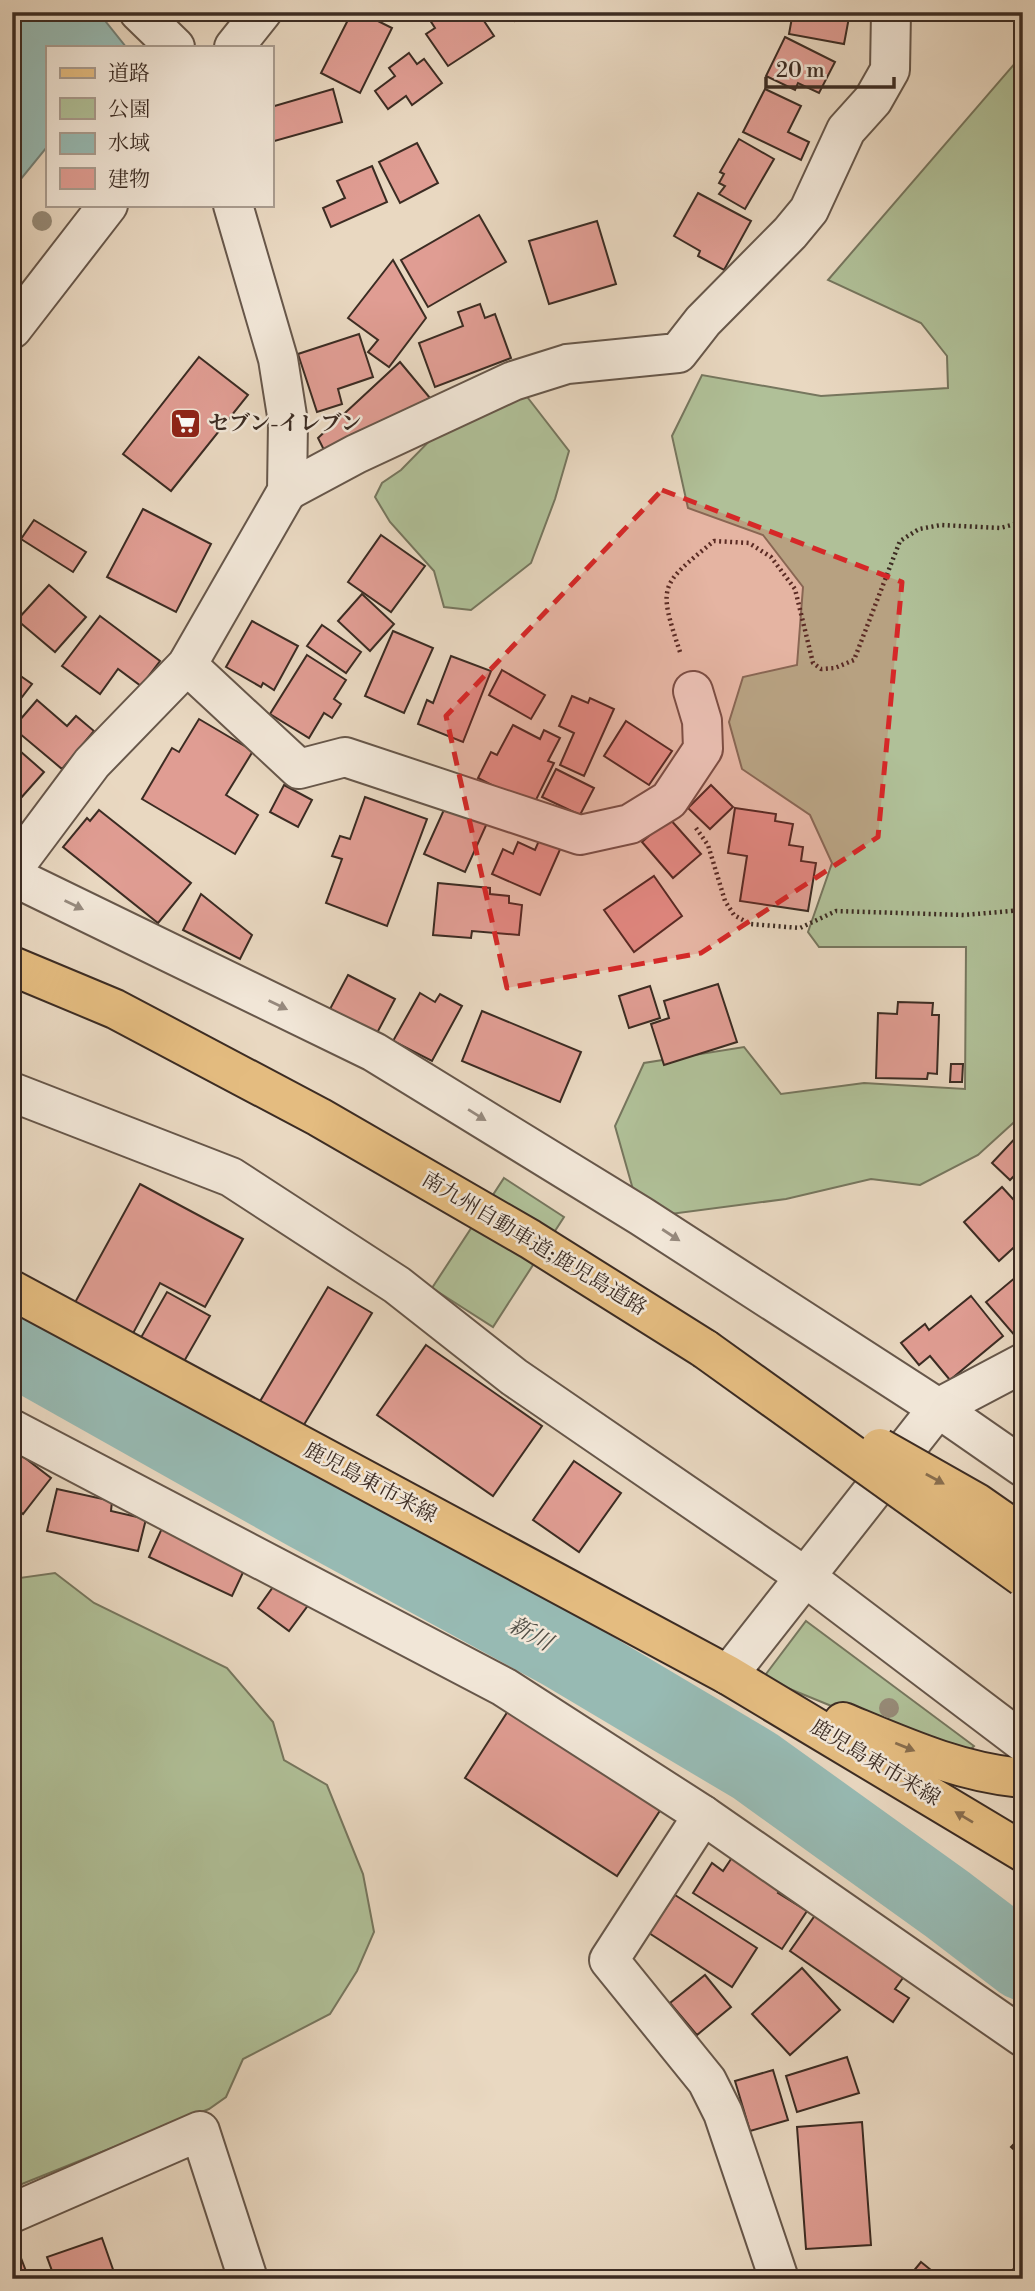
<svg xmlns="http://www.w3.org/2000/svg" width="1035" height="2291" font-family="'Libre Bodoni','Noto Serif JP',serif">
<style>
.green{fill:#b0c098;stroke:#76765e;stroke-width:2}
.water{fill:#97bab3;stroke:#738179;stroke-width:2}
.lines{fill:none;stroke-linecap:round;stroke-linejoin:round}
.river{stroke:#97bab3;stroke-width:77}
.building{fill:#e09d93;stroke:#3c2c23;stroke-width:2}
.minor-casing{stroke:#67574a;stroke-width:42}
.major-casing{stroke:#3c2c23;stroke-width:42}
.highway-casing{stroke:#3c2c23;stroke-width:42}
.path{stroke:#3c2c23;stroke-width:4.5;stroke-dasharray:2 3.5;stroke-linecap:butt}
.minor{stroke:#f1e6d7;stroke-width:38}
.major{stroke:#e4bc80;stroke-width:38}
.highway{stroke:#e4bc80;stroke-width:38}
.highway-bridge-casing{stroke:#3c2c23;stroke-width:42;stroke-linecap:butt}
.highway-bridge{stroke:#e4bc80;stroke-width:38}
.tree{fill:#968a77}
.oneway{fill:#96897d}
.oneway2{fill:#886d4d}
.marked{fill:#d62828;fill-opacity:0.2;stroke:#d62828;stroke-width:5;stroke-dasharray:14 9;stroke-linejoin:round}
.labels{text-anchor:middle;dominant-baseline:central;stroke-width:5;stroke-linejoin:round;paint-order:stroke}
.poi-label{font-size:21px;font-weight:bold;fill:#3c2c23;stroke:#f1e6d7;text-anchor:start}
.street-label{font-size:21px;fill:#3c2c23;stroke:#f1e6d7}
.water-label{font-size:23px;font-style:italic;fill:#535047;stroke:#f1e6d7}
</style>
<rect width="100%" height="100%" fill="#e9d8c1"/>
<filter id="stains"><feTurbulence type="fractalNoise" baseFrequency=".00286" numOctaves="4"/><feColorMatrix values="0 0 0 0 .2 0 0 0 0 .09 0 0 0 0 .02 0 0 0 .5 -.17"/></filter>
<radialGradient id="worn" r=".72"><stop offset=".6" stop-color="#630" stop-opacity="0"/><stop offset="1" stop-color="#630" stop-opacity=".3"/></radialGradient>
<g class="green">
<polygon points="1023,54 1023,1114 978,1155 920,1185 871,1179 786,1199 663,1215 634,1193 615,1126 644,1063 744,1047 781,1094 864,1083 965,1089 966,947 819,947 808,932 832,863 810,815 742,769 729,722 743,677 797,665 803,587 763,535 688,508 672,436 702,375 821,396 948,388 947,356 921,323 828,280"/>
<polygon points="521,389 569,451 555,499 531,563 471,610 444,607 434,571 390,522 375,497 382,483 401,470 447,423"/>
<polygon points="504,1178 564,1217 493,1327 432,1288"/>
<polygon points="55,1573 94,1603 227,1668 273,1722 284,1760 327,1785 363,1874 374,1932 357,1971 330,2014 243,2059 226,2097 209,2109 12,2188 12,1579"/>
<polygon points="806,1621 974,1746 961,1759 763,1678"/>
</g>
<polygon class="water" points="12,12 98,12 126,47 47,47 47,147 12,190"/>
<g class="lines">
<polyline class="river" points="12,1346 305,1511 560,1650 755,1766 947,1904 1023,1962"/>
</g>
<g class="building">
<polygon points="352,12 360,12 392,28 360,93 321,73"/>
<polygon points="436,12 478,12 494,36 448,66 426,34 435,28 428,17"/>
<polygon points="512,12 543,12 515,21"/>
<polygon points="793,12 850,12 844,44 789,34"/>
<polygon points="785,37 835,62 819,93 798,83 795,90 766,76"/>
<polygon points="409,53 417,64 424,59 442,83 412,105 406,96 388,109 375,91 395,76 389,68"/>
<polygon points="333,89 342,122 271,142 271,107"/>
<polygon points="765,89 801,106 788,132 809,142 801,160 743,132"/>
<polygon points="739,139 774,159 745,209 719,194 725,186 719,183 724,174 720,172"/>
<polygon points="417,143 438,183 400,203 379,162"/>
<polygon points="372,166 387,202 331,227 323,208 345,198 337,181"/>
<polygon points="698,193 751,221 724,270 698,256 700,251 674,236"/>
<polygon points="479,215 506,262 428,307 401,260"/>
<polygon points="597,221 616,284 549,304 529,241"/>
<polygon points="393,260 426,318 389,367 368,352 378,340 348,318"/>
<polygon points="480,304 485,318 495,314 511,358 435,387 419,343 463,326 458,312"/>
<polygon points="359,334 373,377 338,389 342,404 317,412 298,354"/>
<polygon points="199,357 248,395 171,491 123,454"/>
<polygon points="400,362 430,398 325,452 318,438"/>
<polygon points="143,509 211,544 176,612 107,577"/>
<polygon points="34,520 86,552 73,572 21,539"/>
<polygon points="381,535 425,566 391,612 348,582"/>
<polygon points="49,585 86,617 55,652 17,620"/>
<polygon points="362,594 394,624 370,651 338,621"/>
<polygon points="100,616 160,661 141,686 118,669 100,694 62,666"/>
<polygon points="252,621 298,646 274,690 263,683 261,687 226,667"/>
<polygon points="322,625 361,652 346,673 307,646"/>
<polygon points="393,631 433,648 404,713 365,696"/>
<polygon points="307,655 346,680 334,699 341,704 332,718 324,713 309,738 270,714"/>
<polygon points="451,656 491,671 463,742 418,724 427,700 433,703"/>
<polygon points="12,670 32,684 12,710"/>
<polygon points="502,670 545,695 531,719 489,695"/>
<polygon points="572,696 588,703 590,698 614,709 584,776 560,765 574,733 559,726"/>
<polygon points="37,700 67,726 76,716 94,731 62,769 13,728"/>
<polygon points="199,719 253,751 226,795 258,815 235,854 142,799 172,748 179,752"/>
<polygon points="626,721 672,751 649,785 604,756"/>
<polygon points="513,725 540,739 544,730 560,738 548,761 554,763 533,806 478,778 491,752 497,755"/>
<polygon points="12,744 44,772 12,808"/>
<polygon points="556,769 594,788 580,815 542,797"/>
<polygon points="284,785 312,800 298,827 270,812"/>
<polygon points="711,785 733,807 710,829 688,808"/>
<polygon points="365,797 427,819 387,926 326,903 342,859 332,856 340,836 350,839"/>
<polygon points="447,803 488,821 465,872 424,854"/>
<polygon points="735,808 776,814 775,821 793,824 789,845 803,847 801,861 816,863 808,911 740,901 747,856 728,853"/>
<polygon points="99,810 191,883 158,923 63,847 87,818 90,821"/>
<polygon points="669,818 701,854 673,878 642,842"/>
<polygon points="541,836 562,845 540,895 492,874 503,849 513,854 518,842 535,850"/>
<polygon points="654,876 682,916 634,952 604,910"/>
<polygon points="438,883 490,888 490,894 509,896 509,903 522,905 519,935 472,931 471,938 433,935"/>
<polygon points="201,894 252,935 240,959 183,930"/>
<polygon points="348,975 395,999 377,1033 330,1009"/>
<polygon points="718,984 737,1042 664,1065 651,1024 669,1018 664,1001"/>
<polygon points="650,986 660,1018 629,1028 619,996"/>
<polygon points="420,993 435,1002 440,994 462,1006 432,1061 393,1041"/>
<polygon points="898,1002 933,1003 932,1015 939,1015 937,1074 928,1073 927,1079 876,1078 878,1013 897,1014"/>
<polygon points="482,1011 581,1052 560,1102 462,1061"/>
<polygon points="951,1064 963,1064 962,1082 950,1082"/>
<polygon points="1023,1130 1023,1167 1010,1180 992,1163"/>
<polygon points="140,1184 243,1239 205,1307 160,1283 130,1339 72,1308"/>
<polygon points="1002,1187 1023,1210 1023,1239 999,1261 964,1222"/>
<polygon points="1023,1271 1023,1345 986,1302"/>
<polygon points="328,1287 372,1313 302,1428 259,1403"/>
<polygon points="167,1292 210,1316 178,1372 135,1348"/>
<polygon points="971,1296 1003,1336 950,1380 930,1356 919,1365 901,1343 925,1324 929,1330"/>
<polygon points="426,1345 542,1426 493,1496 377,1415"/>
<polygon points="12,1448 51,1478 23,1514 12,1505"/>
<polygon points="574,1461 621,1493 579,1552 533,1520"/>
<polygon points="57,1489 112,1501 111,1511 146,1519 138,1551 47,1531"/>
<polygon points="163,1526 247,1564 232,1596 149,1557"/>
<polygon points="283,1573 315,1596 289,1631 258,1608"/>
<polygon points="510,1708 663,1806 617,1876 465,1778"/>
<polygon points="733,1856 782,1887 778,1893 807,1911 782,1949 693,1893 712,1863 723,1871"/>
<polygon points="675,1895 757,1948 732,1987 649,1933"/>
<polygon points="816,1914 905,1975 895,1989 909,1998 893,2022 790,1951"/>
<polygon points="802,1968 840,2010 790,2055 752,2014"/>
<polygon points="705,1975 731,2007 697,2035 670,2003"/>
<polygon points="847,2057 859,2093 797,2112 786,2076"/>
<polygon points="773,2070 788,2120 750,2131 735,2081"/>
<polygon points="862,2122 871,2245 806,2249 797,2127"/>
<polygon points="1023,2135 1023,2158 1011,2147"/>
<polygon points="102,2238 116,2278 55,2279 47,2257"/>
<polygon points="16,2245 29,2279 12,2279 12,2246"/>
<polygon points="921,2262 942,2279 907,2279"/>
<polygon points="1023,2262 1023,2279 1011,2279 1007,2274"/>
</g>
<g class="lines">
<defs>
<g id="minor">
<polyline points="139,12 175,47"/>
<polyline points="234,47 262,12"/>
<polyline points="12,329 108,205"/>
<polyline points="287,491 356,454 513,381 567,364 678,353 703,321 790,233 809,210 846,130 873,100 890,70 891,12"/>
<polyline points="187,665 299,769 345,757 580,835 630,824 669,800 703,749 702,721 693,691"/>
<polyline points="12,870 92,763 187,665 287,491 288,422 278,359 233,205"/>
<polyline points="12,876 374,1052 641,1216 938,1408 1023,1467"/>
<polyline points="12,1092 231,1177 397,1285 514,1377 804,1576 1023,1742"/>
<polyline points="12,1429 504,1687 703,1815 1023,2037"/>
<polyline points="728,1675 938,1408 1023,1363"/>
<polyline points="703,1815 609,1960 707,2081 723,2113 779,2279"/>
<polyline points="12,2213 200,2131 248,2279"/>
</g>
<g id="major">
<polyline points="12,1290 728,1675 1023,1852"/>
<path d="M843 1722C901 1746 960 1773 1023 1778"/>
</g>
<polyline id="highway" points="12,966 115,1009 319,1117 530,1239 705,1349"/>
</defs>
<use href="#minor" class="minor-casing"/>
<use href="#major" class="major-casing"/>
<use href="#highway" class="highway-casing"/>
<g class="path">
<path d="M680 652C658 585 659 586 714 541L749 543 771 557 795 589 813 663 821 669 835 668 854 660 900 541 919 529 941 525 1000 528 1023 522"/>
<polyline points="696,828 708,845 725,901 734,915 750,924 800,928 836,911 964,915 1023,910"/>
</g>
<use href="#minor" class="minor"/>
<use href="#major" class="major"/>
<use href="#highway" class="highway"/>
<defs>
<g id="highway-bridge">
<polyline points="705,1349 1023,1577"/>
<polyline points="880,1448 977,1503 1023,1535"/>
</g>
</defs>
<use href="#highway-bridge" class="highway-bridge-casing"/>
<use href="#highway-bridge" class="highway-bridge"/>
</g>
<g class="tree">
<circle cx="42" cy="221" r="10"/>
<circle cx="889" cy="1708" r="10"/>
</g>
<defs><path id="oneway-solid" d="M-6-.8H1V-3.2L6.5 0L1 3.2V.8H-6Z" transform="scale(1.75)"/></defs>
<g class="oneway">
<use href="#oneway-solid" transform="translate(74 905) rotate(26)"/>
<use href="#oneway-solid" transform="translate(278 1005) rotate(26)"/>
<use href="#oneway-solid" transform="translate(477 1115) rotate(32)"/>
<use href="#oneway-solid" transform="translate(671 1235) rotate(33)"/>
</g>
<g class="oneway2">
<use href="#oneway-solid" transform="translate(935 1479) rotate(29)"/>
<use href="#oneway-solid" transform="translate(905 1747) rotate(22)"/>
<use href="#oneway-solid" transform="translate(964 1817) rotate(-149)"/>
</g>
<path class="marked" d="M662 490 902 582 878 837 701 953 507 988 446 716Z"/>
<defs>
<symbol id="supermarket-square" viewBox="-11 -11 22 22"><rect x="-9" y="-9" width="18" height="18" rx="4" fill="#8f2418" stroke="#f1e6d7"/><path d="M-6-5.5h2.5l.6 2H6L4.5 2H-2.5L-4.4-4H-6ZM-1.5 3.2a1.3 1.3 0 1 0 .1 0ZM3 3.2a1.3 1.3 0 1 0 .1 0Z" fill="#fff"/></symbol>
</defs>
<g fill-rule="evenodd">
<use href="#supermarket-square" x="168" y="406" width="35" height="35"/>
</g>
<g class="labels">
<g class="poi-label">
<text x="208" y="424">セブン-イレブン</text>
</g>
<g class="street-label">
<text transform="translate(534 1244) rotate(31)">南九州自動車道;鹿児島道路</text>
<text transform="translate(370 1483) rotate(28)">鹿児島東市来線</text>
<text transform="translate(875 1763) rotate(31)">鹿児島東市来線</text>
</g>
<g class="water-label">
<text transform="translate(530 1634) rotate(29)">新川</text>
</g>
</g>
<rect width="1035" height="2291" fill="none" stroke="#e9d8c1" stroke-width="42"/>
<rect x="14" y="14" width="1007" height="2263" fill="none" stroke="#3c2c23" stroke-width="3.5"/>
<rect x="21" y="21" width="993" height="2249" fill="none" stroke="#3c2c23" stroke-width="2"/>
<rect x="46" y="46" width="228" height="161" fill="#f1e6d7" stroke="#a99c8f" stroke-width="2"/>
<rect x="60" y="68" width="35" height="10" fill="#e4bc80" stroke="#a99c8f" stroke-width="2"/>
<text x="108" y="80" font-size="21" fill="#3c2c23">道路</text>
<rect x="60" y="98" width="35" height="21" fill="#b0c098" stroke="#a99c8f" stroke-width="2"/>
<text x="108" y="116" font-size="21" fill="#3c2c23">公園</text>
<rect x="60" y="133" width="35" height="21" fill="#97bab3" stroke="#a99c8f" stroke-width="2"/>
<text x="108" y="150" font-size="21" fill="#3c2c23">水域</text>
<rect x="60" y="168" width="35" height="21" fill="#e09d93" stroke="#a99c8f" stroke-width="2"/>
<text x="108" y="186" font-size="21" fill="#3c2c23">建物</text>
<path d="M766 77v10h128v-10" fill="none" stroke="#3c2c23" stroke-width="3.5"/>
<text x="776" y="77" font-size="21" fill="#3c2c23" stroke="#f1e6d7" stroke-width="5" paint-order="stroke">20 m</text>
<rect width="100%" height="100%" filter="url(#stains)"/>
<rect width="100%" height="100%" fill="url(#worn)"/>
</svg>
